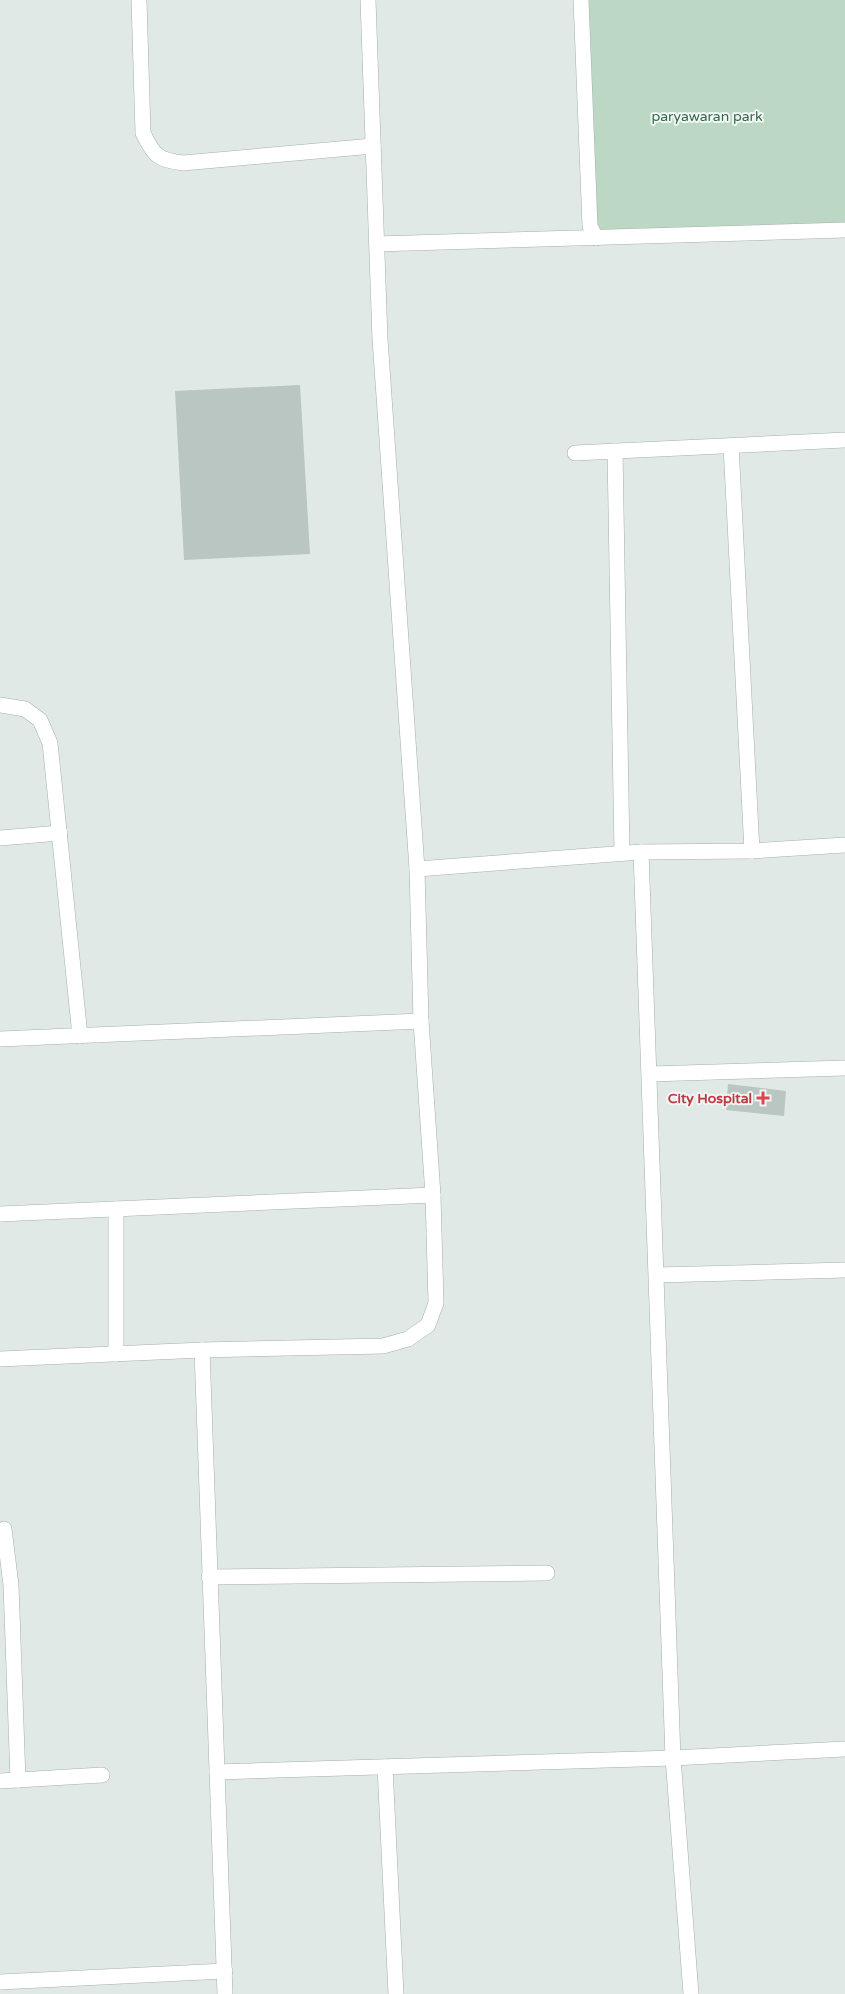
<svg xmlns="http://www.w3.org/2000/svg" width="845" height="1994" font-family="'Varela Round',sans-serif">
<style>
.green{fill:#bcd8c5}
.building{fill:#b9c6c2}
.lines{fill:none;stroke-linecap:round;stroke-linejoin:round}
.street-casing{stroke:#a4b0ad;stroke-width:16}
.street{stroke:#fff;stroke-width:15}
.health-dot{fill:#e0444e;stroke:#f0f6f4;stroke-width:2}
.labels{text-anchor:middle;dominant-baseline:central;stroke-width:4;stroke-linejoin:round;paint-order:stroke}
.park-label{font-size:14px;fill:#33694b;stroke:#f0f6f4}
.health-label{font-size:14px;font-weight:bold;fill:#be3a42;stroke:#f0f6f4;text-anchor:end}
</style>
<rect width="100%" height="100%" fill="#e1e9e6"/>
<polygon class="green" points="587,0 845,0 845,227 601,234 595,222"/>
<g class="building">
<polygon points="300,385 310,554 184,560 175,391"/>
<polygon points="728,1084 786,1091 784,1116 726,1110"/>
</g>
<g class="lines">
<defs>
<g id="street">
<path d="M139 0 143 133C154 156 158 160 183 163L373 146"/>
<polyline points="581,0 590,226 596,238"/>
<polyline points="377,244 845,230"/>
<polyline points="731,446 752,851"/>
<polyline points="615,451 622,853"/>
<polyline points="575,453 845,440"/>
<polyline points="0,705 25,709 40,720 50,743 80,1036"/>
<polyline points="0,838 60,833"/>
<polyline points="641,852 673,1758 691,1994"/>
<polyline points="417,869 641,852 752,851 845,845"/>
<polyline points="0,1039 421,1021"/>
<polyline points="650,1074 845,1068"/>
<polyline points="116,1209 116,1354"/>
<polyline points="0,1214 433,1195"/>
<polyline points="657,1275 845,1270"/>
<polyline points="202,1350 225,1994"/>
<polyline points="0,1359 202,1350 383,1346 408,1339 428,1325 436,1303 433,1195 421,1021 417,869 380,339 368,0"/>
<polyline points="4,1529 11,1585 18,1780"/>
<polyline points="209,1577 547,1573"/>
<polyline points="385,1767 396,1994"/>
<polyline points="217,1772 673,1758 845,1749"/>
<polyline points="0,1781 102,1775"/>
<polyline points="0,1982 225,1971"/>
</g>
</defs>
<use href="#street" class="street-casing"/>
<use href="#street" class="street"/>
</g>
<path class="health-dot" d="M760.5 1090.5h5v5h5v5h-5v5h-5v-5h-5v-5h5z"/>
<g class="labels">
<g class="park-label">
<text x="707" y="116">paryawaran park</text>
</g>
<g class="health-label">
<text x="752" y="1098">City Hospital</text>
</g>
</g>
</svg>
